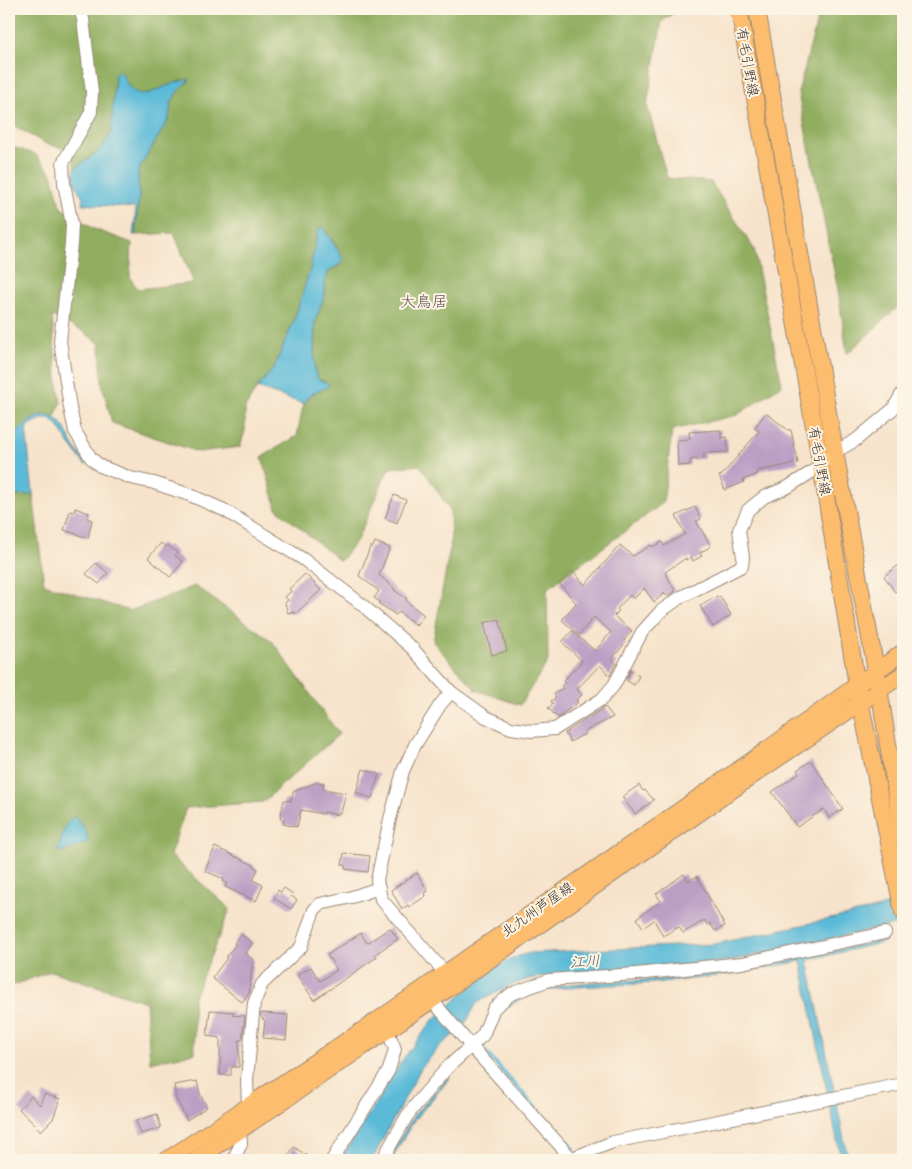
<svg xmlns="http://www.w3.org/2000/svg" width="912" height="1169" font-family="Delius,'Klee One',sans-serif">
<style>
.forest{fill:#91ae60;stroke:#666c3f}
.water{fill:#5abad8;stroke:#4a727b}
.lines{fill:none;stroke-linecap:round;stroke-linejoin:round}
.stream{stroke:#5abad8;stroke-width:4}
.building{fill:#bb9ec4}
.minor-casing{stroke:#998674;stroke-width:14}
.major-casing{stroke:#998674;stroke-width:18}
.minor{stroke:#fff;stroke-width:12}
.major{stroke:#fcbd6e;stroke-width:16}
.labels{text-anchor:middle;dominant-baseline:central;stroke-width:4;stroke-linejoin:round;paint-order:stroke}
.street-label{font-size:14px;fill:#3b2a1e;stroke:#fcf5e5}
.water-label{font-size:15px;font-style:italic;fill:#465c5f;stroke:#fcf5e5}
.quarter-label{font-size:16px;fill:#685358;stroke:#fcf5e5}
</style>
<rect width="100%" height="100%" fill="#fcf5e5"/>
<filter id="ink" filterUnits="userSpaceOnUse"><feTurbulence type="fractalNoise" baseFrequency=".02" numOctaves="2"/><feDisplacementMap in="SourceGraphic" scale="10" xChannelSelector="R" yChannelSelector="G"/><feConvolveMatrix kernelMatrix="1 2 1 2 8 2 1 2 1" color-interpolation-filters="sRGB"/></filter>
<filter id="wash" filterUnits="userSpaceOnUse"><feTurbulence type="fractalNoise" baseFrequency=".0096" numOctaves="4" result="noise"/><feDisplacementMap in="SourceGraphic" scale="20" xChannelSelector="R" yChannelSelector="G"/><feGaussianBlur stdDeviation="1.12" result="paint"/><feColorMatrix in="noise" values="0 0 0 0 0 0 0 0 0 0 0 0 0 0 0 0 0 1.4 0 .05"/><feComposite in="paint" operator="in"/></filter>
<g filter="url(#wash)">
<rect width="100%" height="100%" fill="#f7e3cb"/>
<g class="forest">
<path d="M9 9H679L662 21 647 105 667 178 711 182 754 249 782 385 737 415 672 430 663 503 547 589 548 661 520 705 476 690 433 642 451 542 450 510 420 465 389 468 357 540 340 561 277 509 262 457 297 436C303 411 299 396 327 387L326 382 319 380 315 372 314 350 315 322 325 294V282L329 271 339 266 340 251 325 231H318L310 269 295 318 274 368 257 388 245 408V431L240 447 198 452 112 423 102 384 100 344 84 332 52 316 57 379 61 403 54 418C33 410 25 431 9 435V146L35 154 52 174 61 208 94 229 132 243 130 278 138 289 194 283 174 233 135 235 139 198 138 173 140 166 169 119 171 103 177 92 189 81V79L174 83 147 94 136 93 129 87 121 72 115 74 111 133C104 149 89 159 75 168L73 159 63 148 46 144 9 123Z"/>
<polygon points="818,9 903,9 903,302 847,354 838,290 798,93 819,13"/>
<polygon points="33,494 44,584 130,611 195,586 272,641 339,734 263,802 186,808 170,855 230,909 193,999 195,1053 150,1062 146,1002 51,971 9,987 9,497"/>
</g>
<g class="water">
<path d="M117 72H121L129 87 137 93 147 94 174 83 190 79 177 92 171 103 169 119 140 167 138 173 139 198 135 235H133L136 208 82 204 83 197C76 187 72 181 75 168 89 159 105 149 111 133L115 74Z"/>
<path d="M322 226 343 258 342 263 329 271 325 282V294L315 322 314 350 315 372 319 380 326 382 329 386C319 391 309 392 304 404L257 388 274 368 295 318 310 269 318 231Z"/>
<path d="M40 415C64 415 65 432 75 448 78 453 83 458 87 464L85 465C79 456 71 447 66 439 55 418 47 412 26 428L33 494 9 497V435C21 432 28 420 40 415Z"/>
<path d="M73 817C80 821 89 833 88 842 79 846 68 851 59 852L58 850C62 839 63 824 73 817Z"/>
<path d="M903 898V923L802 945 805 957 885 939V942L808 960 848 1160H841L801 961C762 969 723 976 684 980 661 983 638 984 615 985 577 988 532 984 502 1012L500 1010C534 975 633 983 681 978 721 973 761 967 801 958L798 946 730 961 532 978 511 985 477 1003 464 1026 440 1046 421 1068 372 1160H340L403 1059 433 1020 492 968 519 956 530 953 715 944 880 908Z"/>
<polygon points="448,1077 450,1078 414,1120 391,1160 387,1160 415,1114"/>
</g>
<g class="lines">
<polyline class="stream" points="480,1046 573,1149"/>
</g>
<g id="blocks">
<g class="building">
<polygon points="766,413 788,430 791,430 798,463 757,471 758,474 743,480 744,482 725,490 719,476 722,475 759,431 754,428"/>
<polygon points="721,430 721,438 727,437 728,452 704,453 704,458 690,460 690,465 678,466 677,440 690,439 689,432"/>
<polygon points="394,495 406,500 397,523 385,518"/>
<polygon points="695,507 701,519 696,521 711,546 700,553 702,556 693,561 691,557 686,560 686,558 665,572 675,591 673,593 667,596 665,593 654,602 644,588 634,599 630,595 617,609 619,611 614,616 632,631 624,640 626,642 612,659 616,663 610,676 600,665 577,689 582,695 576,700 578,702 558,718 548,708 553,704 551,701 556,697 554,694 563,688 561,686 565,683 563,681 582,661 562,642 572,631 595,651 611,632 594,617 579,635 562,620 576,603 559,583 573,571 585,585 620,545 633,556 651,545 652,547 662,542 664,546 685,534 676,516"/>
<polygon points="75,508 89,513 87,518 92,520 88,538 64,530 70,511 74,512"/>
<polygon points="375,542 390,548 379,575 395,589 394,590 407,599 406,601 424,615 416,625 399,612 396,615 378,603 380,602 374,598 379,591 359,576 370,547 373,547"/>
<polygon points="161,543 166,547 168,545 177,553 175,555 183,562 170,577 148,558"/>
<polygon points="903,562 903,587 895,592 884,576"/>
<polygon points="96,563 108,573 99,584 86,574"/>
<polygon points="305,574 321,590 295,614 293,612 288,613 285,603 288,600 285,597 291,591 289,589"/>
<polygon points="717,596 718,598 720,596 731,615 713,627 700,606"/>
<polygon points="499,619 507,651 492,655 484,623"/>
<polygon points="630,671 639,676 634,685 626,680"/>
<polygon points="605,707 613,717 584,732 585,734 570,742 565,733"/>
<polygon points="811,761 843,809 829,818 824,809 797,827 772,792 799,773 797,770"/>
<polygon points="363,769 379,774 372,798 356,793"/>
<polygon points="317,782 324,783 323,789 346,793 341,813 339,812 338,815 324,812 324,814 301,810 297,827 283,824 284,819 280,819 284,800 291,801 293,792"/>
<polygon points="639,785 643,791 645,790 654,800 635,814 622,797"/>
<polygon points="215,847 254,865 254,867 258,869 253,880 263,885 256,901 225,887 227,883 223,882 224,879 205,871"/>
<polygon points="344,853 370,856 368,872 345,869 345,865 342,865"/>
<polygon points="417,873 428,891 425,893 426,896 409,907 408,905 402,909 391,890"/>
<polygon points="684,874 688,881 697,876 725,926 715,931 710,923 707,925 705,920 683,933 679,927 663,936 654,920 643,928 637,918 661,901 656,894"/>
<polygon points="284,888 293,894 291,896 297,900 291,909 274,898 278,890 281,892"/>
<polygon points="390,928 398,939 375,954 377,957 314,1000 297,975 311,967 320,981 337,970 327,955 361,933 367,943"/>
<polygon points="241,934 253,943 245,953 253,959 249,993 242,1002 212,978 227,958 226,957 236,944 234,943"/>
<polygon points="210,1010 234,1012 232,1015 245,1016 242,1040 239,1040 239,1067 231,1067 231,1075 220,1075 220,1038 207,1036"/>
<polygon points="261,1013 288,1015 286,1040 263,1038 265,1021 261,1017"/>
<polygon points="197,1081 200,1094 207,1107 187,1120 176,1099 174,1085"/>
<polygon points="44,1094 60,1099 53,1119 41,1131 19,1109 31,1096 40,1105"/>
<polygon points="157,1114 161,1128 141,1134 136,1121"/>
<polygon points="294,1147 313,1160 285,1160"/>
</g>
</g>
</g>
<g filter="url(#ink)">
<use href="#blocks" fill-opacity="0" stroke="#998674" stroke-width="1"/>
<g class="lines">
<defs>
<g id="minor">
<polyline points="80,9 83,19 92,92 91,112 63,163 64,183 72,225 71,244 60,341 70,408 75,431 91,458 100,466 131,478 154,483 190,495 224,510 303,559 360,603 412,648 451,692 486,717 511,728 532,731 555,729 602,699 614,685 642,632 661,611 681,597 742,566 743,557 739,530 748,510 764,497 788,487 821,466 835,452 856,440 893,409 903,392"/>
<polyline points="445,973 381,899 377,880 390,819 403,771 415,745 440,705 451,692"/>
<polyline points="432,1000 470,1045 573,1160"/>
<polyline points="248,1106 247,1080 254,1003 262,984 301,947 314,910 320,904 352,897 379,888"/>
<polyline points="233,1160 241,1144 240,1130"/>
<polyline points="332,1160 389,1070 395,1049 384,1022"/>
<polyline points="382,1160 407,1116 422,1097 447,1068 483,1035 494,1008 511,994 549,980 636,974 742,963 885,933"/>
<polyline points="567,1160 613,1142 903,1084"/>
</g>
<g id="major">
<polyline points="739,9 821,466 857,685 903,912"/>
<polyline points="757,9 835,452 876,670 903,837"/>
<polyline points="167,1160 381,1018 757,757 903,652"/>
<polyline points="196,1160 432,1000 765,767 903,674"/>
</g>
</defs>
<use href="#minor" class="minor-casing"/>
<use href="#major" class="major-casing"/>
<use href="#minor" class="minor"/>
<use href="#major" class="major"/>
</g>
</g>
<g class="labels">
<g class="street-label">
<text transform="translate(748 62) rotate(80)">有毛引野線</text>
<text transform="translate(820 461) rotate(80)">有毛引野線</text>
<text transform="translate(537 909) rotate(-35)">北九州芦屋線</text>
</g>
<g class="water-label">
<text transform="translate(585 961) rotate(-3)">江川</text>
</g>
<g class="quarter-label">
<text x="424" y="301">大鳥居</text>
</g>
</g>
<rect width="912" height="1169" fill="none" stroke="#fcf5e5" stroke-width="30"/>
</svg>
